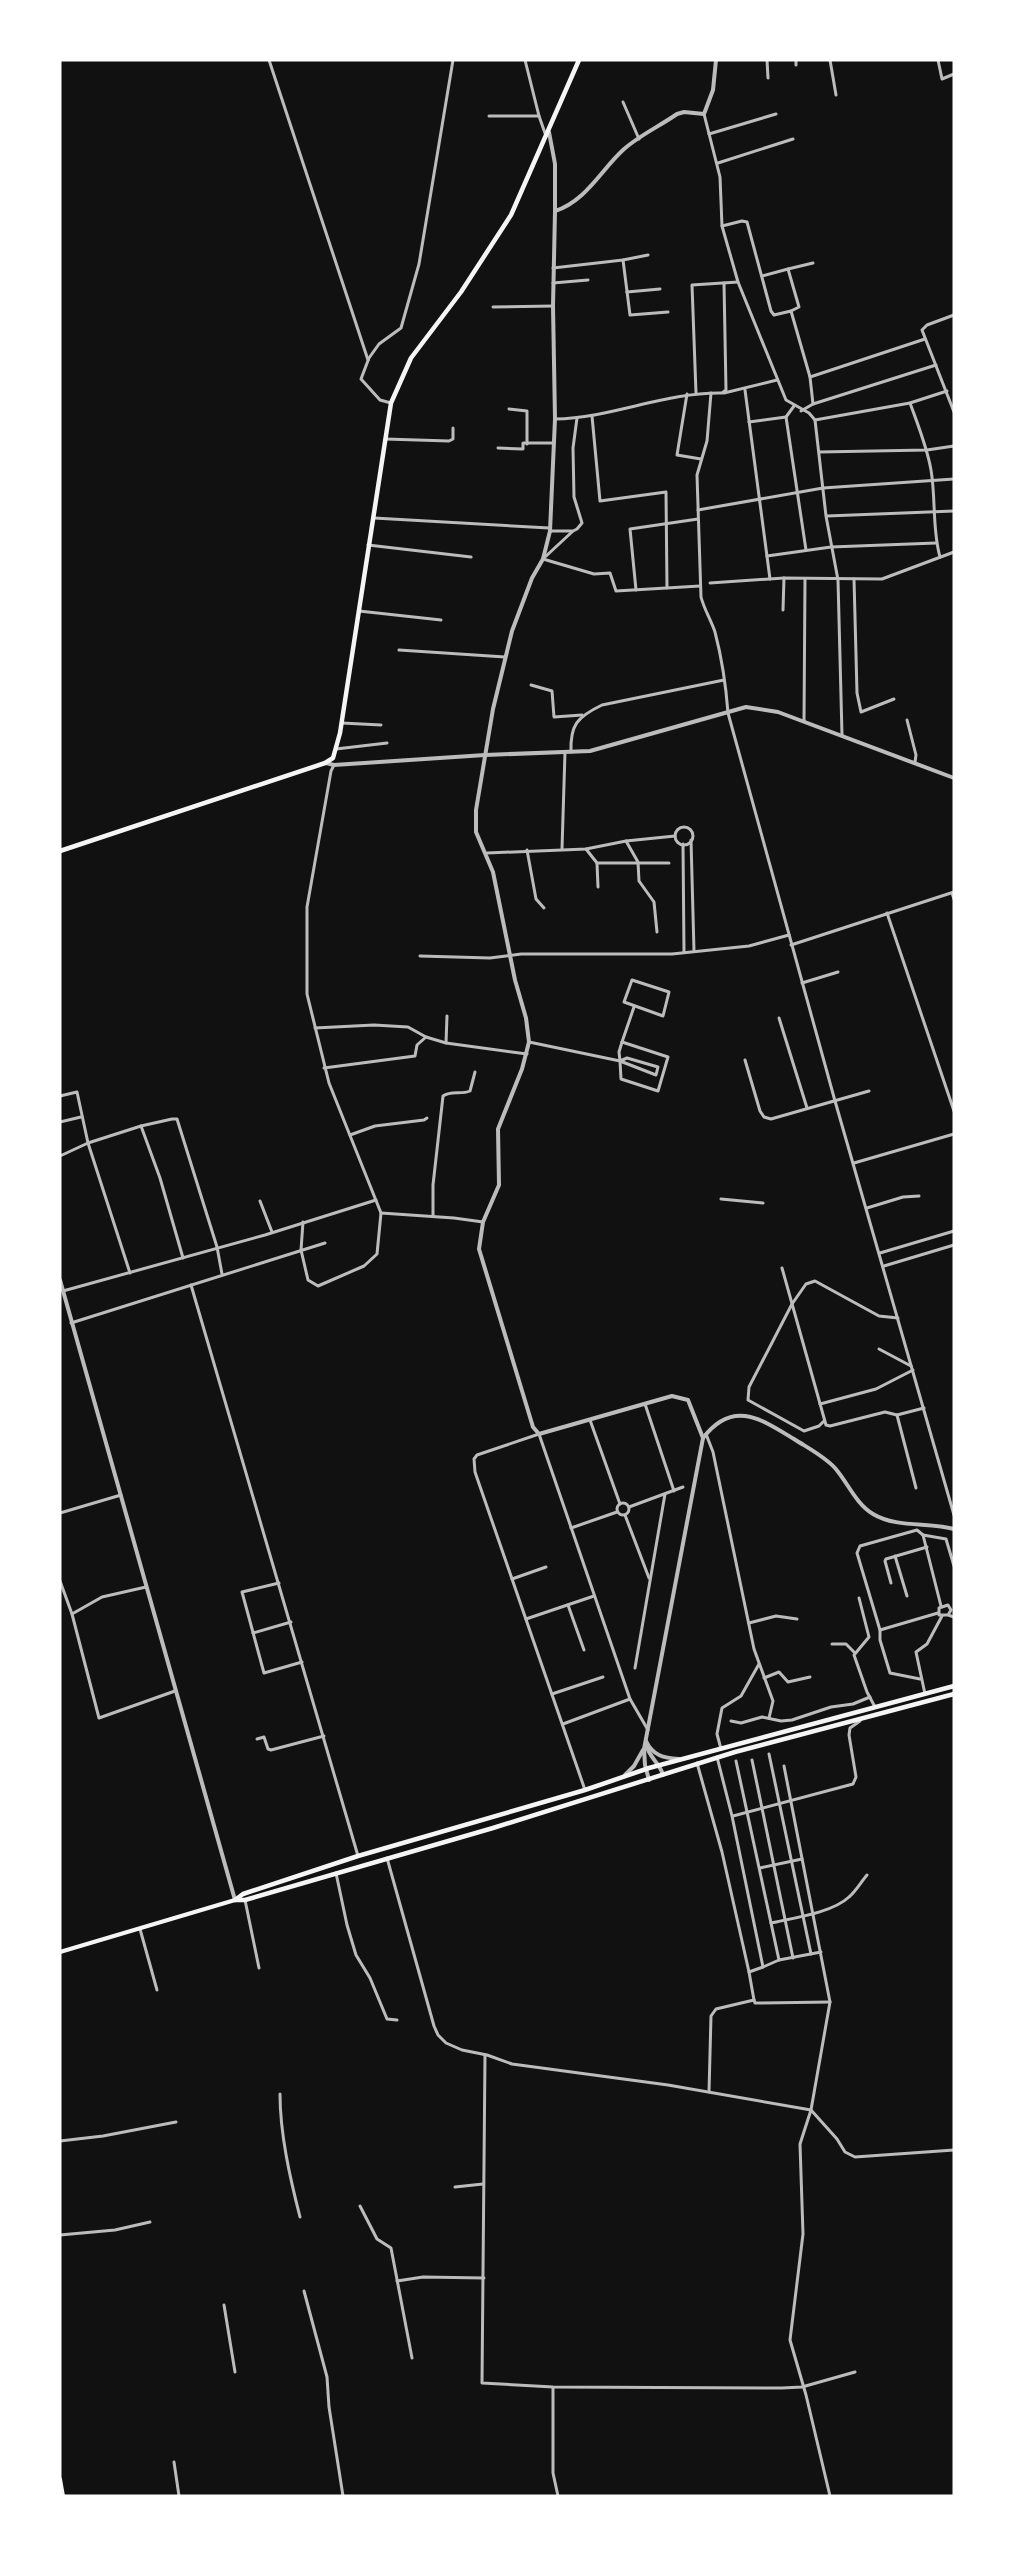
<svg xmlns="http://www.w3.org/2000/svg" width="1014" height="2556" font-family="'Space Grotesk',sans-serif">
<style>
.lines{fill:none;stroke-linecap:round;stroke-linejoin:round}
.minor{stroke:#bcbcbc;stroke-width:3}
.tertiary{stroke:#bcbcbc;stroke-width:4}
.secondary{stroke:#f5f5f5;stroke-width:4}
.primary{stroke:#f5f5f5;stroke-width:4.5}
.trunk{stroke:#f5f5f5;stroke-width:4.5}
</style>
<rect width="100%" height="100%" fill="#111"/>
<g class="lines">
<g class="minor">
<polyline points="269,60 368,360"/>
<polyline points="525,60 539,116 546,136"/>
<polyline points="767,60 768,78"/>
<polyline points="796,60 796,65"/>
<polyline points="830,60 836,95"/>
<polyline points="938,60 942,79 954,74"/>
<polyline points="623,102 639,139"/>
<polyline points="704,114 720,177 722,226 738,282 786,400 809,413 815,420 826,516 838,580 842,735"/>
<polyline points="489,116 539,116"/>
<polyline points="709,134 776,114"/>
<polyline points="718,163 793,139"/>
<polyline points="722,226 742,221 747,222 771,311 774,315 791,311 810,377 813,404"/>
<polyline points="623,260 630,315 668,312"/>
<polyline points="553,268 623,260 648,255"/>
<polyline points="788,269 813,263"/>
<polyline points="762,276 788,269 799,307 791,311"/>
<polyline points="553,283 588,280"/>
<polyline points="627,292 660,289"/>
<polyline points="493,307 553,306"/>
<polyline points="954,315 927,325 922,330 954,412"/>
<polyline points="810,377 925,339"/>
<polyline points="745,390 770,579"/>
<polyline points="696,393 692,285 738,282"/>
<path d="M711 393 707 441 697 475 701 597C704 609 711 620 715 632 722 659 726 686 728 713L835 1101 954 1515"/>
<polyline points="724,393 777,380"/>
<polyline points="687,394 677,455 701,459"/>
<polyline points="391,403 380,400 361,379 369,358 379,344 401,328 419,264 453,60"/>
<path d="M910 403C918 425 927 447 931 470 936 499 932 529 940 557"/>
<polyline points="794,406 786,417 806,550"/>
<polyline points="509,409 527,411 527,444"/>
<polyline points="801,411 813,404 936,365"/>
<polyline points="592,416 600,501 666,492 667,588"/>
<path d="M555 419C612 418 665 392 722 393L726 390 724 283"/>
<polyline points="815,420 910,403 947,391"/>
<polyline points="749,422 786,417"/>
<polyline points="385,439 449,441 453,439 453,428"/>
<polyline points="498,448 523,449 523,443 554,443"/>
<polyline points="819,452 927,450 954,446"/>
<polyline points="698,510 823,488 954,479"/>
<polyline points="827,516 954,511"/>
<polyline points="374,518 549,528"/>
<polyline points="550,531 572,531"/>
<polyline points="368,545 471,557"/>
<polyline points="767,556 831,547 936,543"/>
<polyline points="545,557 573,531 577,529 582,523 574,497 573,448 577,418"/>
<polyline points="543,559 594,574 610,573 616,591 700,586"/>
<polyline points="854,579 857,693 861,712 894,699"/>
<polyline points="710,583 784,578"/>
<polyline points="636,590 630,529 698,519"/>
<polyline points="783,610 784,578 882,579 954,552"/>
<polyline points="359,611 441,620"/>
<polyline points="399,650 505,657"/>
<polyline points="531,685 552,691 554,717 582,715"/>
<polyline points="907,720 916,755 915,762"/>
<polyline points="804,721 805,579"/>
<polyline points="342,723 381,725"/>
<polyline points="336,749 387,743"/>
<path d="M571 752C570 725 577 717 602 705L724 680"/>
<circle cx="684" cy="836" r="9"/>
<polyline points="691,840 694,951"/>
<polyline points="626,841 675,836"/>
<polyline points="683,844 684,952"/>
<polyline points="562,849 565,752"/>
<polyline points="586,849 597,863 669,863"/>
<polyline points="527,850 536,899 544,908"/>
<polyline points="487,853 586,849 626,841 638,862 639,881 654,902 657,932"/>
<polyline points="597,863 598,887"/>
<polyline points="952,893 954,899"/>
<polyline points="887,913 954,1111"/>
<polyline points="791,945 954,892"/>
<polyline points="420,956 490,958 521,954 672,954 749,946 789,935"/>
<polygon points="632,980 669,992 663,1016 624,1002"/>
<polyline points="802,983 838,972"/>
<polyline points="779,1018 807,1108"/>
<polyline points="315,1028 374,1025 408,1027 426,1037 446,1043 527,1054"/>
<polyline points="529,1042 620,1061 621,1079 658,1091 668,1057 622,1042 634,1007"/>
<polyline points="446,1043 447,1016"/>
<polyline points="745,1060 760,1111 764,1117 771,1119 869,1091"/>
<polyline points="620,1061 627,1058 658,1067 656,1075 620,1061 619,1052 622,1042"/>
<polyline points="324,1068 415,1056 417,1045 426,1037"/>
<polyline points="60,1096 77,1092 88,1143 141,1126"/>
<polyline points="60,1122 81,1117"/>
<polyline points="350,1135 375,1126 424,1120 427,1118"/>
<polyline points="60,1156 88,1143 130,1273"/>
<polyline points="854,1163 954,1134"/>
<polyline points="721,1199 763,1203"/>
<polyline points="260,1201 272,1232"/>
<polyline points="867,1208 903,1197 919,1196"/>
<polyline points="381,1213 454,1218 483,1222"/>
<path d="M433 1216V1185L443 1096C451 1090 461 1095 470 1091L475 1072"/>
<polyline points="303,1222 301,1250 308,1280 318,1286 364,1266 377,1254 381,1213 329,1083 307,994 307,907 331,771 334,765"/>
<polyline points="880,1253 954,1231"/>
<polyline points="183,1258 160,1178 141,1126 172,1119 177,1119 217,1247 222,1274"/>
<polyline points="884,1266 954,1245"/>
<polyline points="782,1268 826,1425 830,1426 885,1412 897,1415 924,1408"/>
<polyline points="191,1285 358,1856"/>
<polyline points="63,1291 265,1235 376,1200"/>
<polyline points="71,1323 325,1243"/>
<polyline points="879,1349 911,1366"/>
<polyline points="645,1404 674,1491"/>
<polyline points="820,1404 876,1389 913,1370"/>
<polyline points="897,1415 916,1488"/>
<polyline points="590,1420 620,1504"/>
<polyline points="824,1421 819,1426 804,1431 748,1400 749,1387 792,1304 806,1284 815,1281 879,1316 898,1318"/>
<polyline points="706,1434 713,1452 754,1649 773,1701 769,1718"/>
<circle cx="623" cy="1509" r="6"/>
<polyline points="629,1507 683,1487"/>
<polyline points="60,1513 121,1495"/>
<polyline points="625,1515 649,1578"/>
<polyline points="571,1528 617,1512"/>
<polyline points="923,1535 946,1539 954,1566"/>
<polyline points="895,1556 907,1596"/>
<polyline points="512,1579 546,1567"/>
<polyline points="60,1581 72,1614"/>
<polyline points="279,1583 242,1592 264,1673 302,1662"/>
<polyline points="891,1583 885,1561 886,1559 927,1547"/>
<polyline points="146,1587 102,1597 72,1614 99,1718 175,1691"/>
<polyline points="859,1598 869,1637 854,1655 867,1692 875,1707"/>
<polyline points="568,1605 584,1650"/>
<polyline points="938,1613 880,1630 857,1553 860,1546 917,1530 923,1535 941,1606"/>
<polyline points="948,1615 951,1610 948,1605 939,1608 939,1615 948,1615 954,1617"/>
<polyline points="526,1619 594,1596"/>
<polyline points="749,1623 776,1616 797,1619"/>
<polyline points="880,1630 880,1640 890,1673 920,1679"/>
<polyline points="253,1633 291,1622"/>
<polyline points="832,1644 846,1644 854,1652"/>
<polyline points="635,1668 665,1494"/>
<polyline points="764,1678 779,1672 788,1682 810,1677"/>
<polyline points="552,1694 603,1677"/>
<polyline points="925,1694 916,1652 927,1644 942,1616"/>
<polyline points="731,1721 741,1723 762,1717 781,1721 792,1720 831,1707 853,1704 870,1697"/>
<polyline points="563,1724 630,1699"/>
<polyline points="257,1739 264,1737 268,1749 271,1750 324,1736"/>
<polyline points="721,1749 717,1734 722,1708 741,1696 759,1664"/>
<polyline points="769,1754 811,1954"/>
<polyline points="752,1760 793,1958"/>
<polyline points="736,1761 779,1960"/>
<polyline points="697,1763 722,1852 749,1972 763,1967 732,1816 717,1757"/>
<polyline points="784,1766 830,2002 811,2110 800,2144 803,2234 790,2340 806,2395 830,2496"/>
<polyline points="585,1790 475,1472 474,1459 477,1455 539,1434 630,1699 648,1730"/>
<polyline points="733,1816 853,1784 856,1777 849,1735 850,1728 860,1721"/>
<polyline points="387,1858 434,2026 438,2035 446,2043 462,2050 487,2055 512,2064 668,2085 811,2110 837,2139 845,2152 855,2157 954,2150"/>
<polyline points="760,1868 802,1859"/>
<polyline points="336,1873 347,1925 356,1955 370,1978 387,2019 397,2020"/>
<polyline points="245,1900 259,1968"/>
<path d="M771 1923C793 1918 832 1913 849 1897 856 1891 861 1882 867 1875"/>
<polyline points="140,1929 157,1990"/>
<polyline points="763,1967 779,1960 821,1952"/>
<polyline points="754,2000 755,2003 830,2002"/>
<polyline points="485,2055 482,2383 553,2387 782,2388 802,2387 855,2372"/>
<polyline points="709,2092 711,2016 716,2009 754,2000 749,1972"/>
<path d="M280 2094C280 2134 290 2178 300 2217"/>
<polyline points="60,2141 103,2136 176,2122"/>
<polyline points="455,2187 483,2184"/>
<polyline points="360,2206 377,2239 391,2248 412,2358"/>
<polyline points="60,2235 115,2230 150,2222"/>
<polyline points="397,2281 423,2277 484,2278"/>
<polyline points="304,2291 327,2377 329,2407 343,2496"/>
<polyline points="224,2305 235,2372"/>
<polyline points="553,2388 553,2473 558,2496"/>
<polyline points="174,2462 179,2496"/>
</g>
<g class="tertiary">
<polyline points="549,132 555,164 555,211 553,306 555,419 550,531 543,559 532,578 512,631 493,709 476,810 476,832 493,872 515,980 526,1018 529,1042 522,1069 498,1129 499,1185 483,1222 479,1249 533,1427 539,1434 672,1396 688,1400 703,1438"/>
<path d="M555 211C586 201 601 170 623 150 638 136 660 126 677 114L684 112 704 114 713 90 716 60"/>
<polyline points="326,763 334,765 485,755 590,751 746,707 778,712 954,778"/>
<polyline points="60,1280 235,1900"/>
<path d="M646 1741C653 1756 664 1758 679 1759"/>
<path d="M646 1744C649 1758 660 1763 663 1775"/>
<polyline points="625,1775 634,1766 643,1750"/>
<path d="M649 1780 645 1765 644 1749 703 1438C733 1399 761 1419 794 1439 808 1448 824 1456 835 1468 848 1483 856 1504 873 1514 896 1528 929 1522 954 1529"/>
</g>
<g class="secondary">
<polyline points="60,1952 235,1900"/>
<polyline points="60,2479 63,2496"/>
</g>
<polyline class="primary" points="60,851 325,763 333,758 340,733 391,403 411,358 461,292 511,215 579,60"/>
<g class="trunk">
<polyline points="235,1900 243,1894 358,1856 585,1790 649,1768 954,1686"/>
<polyline points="236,1900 245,1900 493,1828 735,1752 954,1694"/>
</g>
</g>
<rect width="1014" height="2556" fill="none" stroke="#ffffff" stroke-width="123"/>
</svg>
